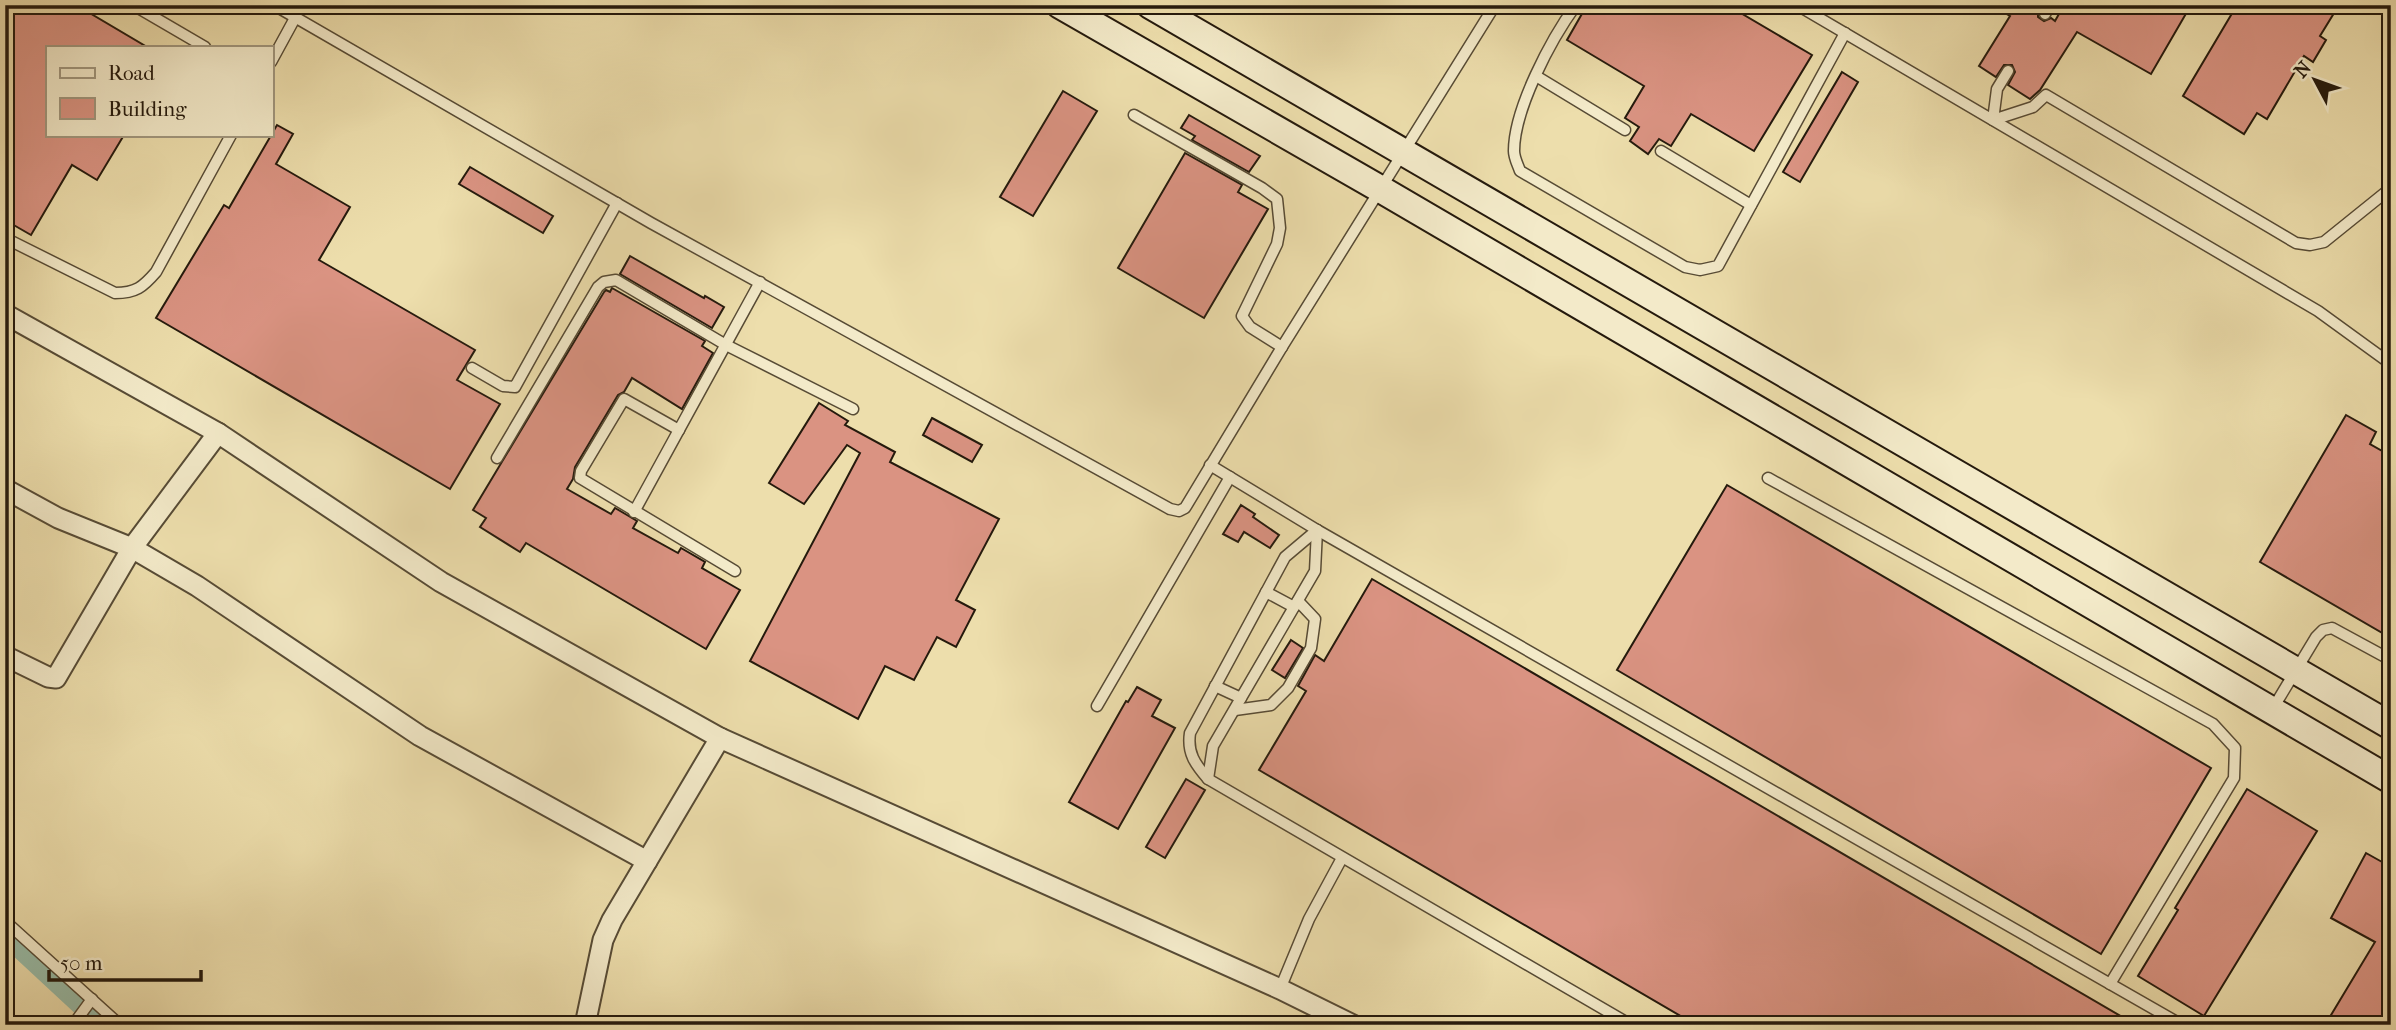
<svg xmlns="http://www.w3.org/2000/svg" width="2396" height="1030" font-family="'IM FELL French Canon',serif">
<style>
.lines{fill:none;stroke-linecap:round;stroke-linejoin:round}
.canal{stroke:#99bca7;stroke-width:21}
.building{fill:#da9382;stroke:#251a0d;stroke-width:2}
.lane-casing{stroke:#574b35;stroke-width:13}
.street-casing{stroke:#574b35;stroke-width:23}
.secondary-casing{stroke:#251a0d;stroke-width:30}
.lane{stroke:#f3eac9;stroke-width:10}
.street{stroke:#f3eac9;stroke-width:19}
.secondary{stroke:#f3eac9;stroke-width:26}
</style>
<rect width="100%" height="100%" fill="#eddeac"/>
<filter id="stains"><feTurbulence type="fractalNoise" baseFrequency=".00286" numOctaves="4"/><feColorMatrix values="0 0 0 0 .2 0 0 0 0 .09 0 0 0 0 .02 0 0 0 .5 -.17"/></filter>
<radialGradient id="worn" r=".72"><stop offset=".6" stop-color="#630" stop-opacity="0"/><stop offset="1" stop-color="#630" stop-opacity=".3"/></radialGradient>
<g class="lines">
<polyline class="canal" points="5,934 103,1025"/>
</g>
<g class="building">
<polygon points="5,5 76,5 147,47 47,47 47,135 124,135 97,180 72,165 31,235 5,220"/>
<polygon points="1587,5 1727,5 1812,55 1754,151 1691,114 1671,146 1659,139 1648,154 1630,141 1639,127 1625,118 1644,86 1567,40"/>
<polygon points="1991,5 2030,5 2038,10 2038,17 2044,21 2051,18 2055,21 2064,5 2191,5 2151,74 2077,32 2040,90 2030,99 2008,85 2015,72 2012,65 2004,65 1996,77 1979,66 2010,16"/>
<polygon points="2237,5 2339,5 2320,36 2326,40 2313,62 2304,56 2267,119 2257,113 2244,134 2183,96"/>
<polygon points="1842,72 1858,82 1800,182 1783,172"/>
<polygon points="1063,91 1097,111 1033,216 1000,197"/>
<polygon points="1189,115 1260,156 1249,172 1192,140 1195,136 1181,128"/>
<polygon points="277,125 293,134 276,164 350,207 319,260 475,350 457,380 500,404 450,489 156,318 224,205 229,208"/>
<polygon points="1185,153 1242,185 1238,192 1268,209 1204,318 1118,268"/>
<polygon points="470,167 553,216 543,233 459,184"/>
<polygon points="630,256 704,298 705,296 724,307 712,328 620,274"/>
<polygon points="612,288 705,341 702,346 713,353 682,409 632,378 624,392 618,395 575,467 573,479 567,489 611,514 615,508 627,515 637,521 633,528 678,553 681,548 705,562 702,568 740,590 706,649 526,543 520,552 480,527 486,518 473,510 604,292 606,290 610,292"/>
<polygon points="819,403 848,421 845,425 895,452 890,462 999,519 956,600 975,610 956,647 937,637 914,680 885,666 858,719 750,661 860,453 847,445 804,504 769,483"/>
<polygon points="2346,415 2376,432 2370,444 2391,456 2391,638 2260,562"/>
<polygon points="932,418 982,445 972,462 923,435"/>
<polygon points="1727,485 2211,768 2101,954 1617,670"/>
<polygon points="1241,505 1255,514 1253,517 1279,535 1270,548 1244,532 1238,542 1223,534"/>
<polygon points="1372,579 2136,1025 1696,1025 1259,770 1306,691 1298,686 1315,655 1324,661"/>
<polygon points="1291,640 1303,648 1285,678 1272,670"/>
<polygon points="1137,687 1161,700 1152,716 1175,728 1118,829 1069,802 1126,701 1128,702"/>
<polygon points="1186,779 1205,790 1165,858 1146,847"/>
<polygon points="2247,789 2317,831 2204,1016 2138,976 2178,910 2175,908"/>
<polygon points="2366,853 2391,867 2391,1025 2325,1025 2375,942 2331,918"/>
</g>
<g class="lines">
<defs>
<g id="lane">
<polyline points="133,5 205,47"/>
<polyline points="274,5 651,223 1170,509 1179,511 1185,508 1282,347 1495,5"/>
<path d="M1576 5C1551 39 1514 109 1514 151 1514 158 1518 165 1520 171L1685 267 1700 270 1718 266 1845 33"/>
<polyline points="1797,5 2318,311 2391,364"/>
<polyline points="2045,14 2050,5"/>
<polyline points="271,62 295,18"/>
<polyline points="2008,71 1997,89 1993,120 2033,107 2046,95 2296,243 2310,245 2324,242 2391,188"/>
<polyline points="1536,76 1625,130"/>
<polyline points="1134,115 1262,188 1277,199 1280,228 1277,244 1242,316 1250,327 1282,347"/>
<polyline points="1661,151 1751,205"/>
<path d="M5 238 115 293C136 293 143 287 156 272L231 135"/>
<polyline points="472,368 503,386 515,387 617,203"/>
<polyline points="679,430 624,399 581,471 580,478 735,571"/>
<polyline points="497,458 598,287 604,282 616,280 726,345 853,409"/>
<polyline points="1210,465 1317,530 2182,1025"/>
<polyline points="1768,478 2213,724 2235,748 2234,778 2110,984"/>
<polyline points="634,512 760,282"/>
<path d="M1317 530 1285 557 1190 733C1187 753 1195 764 1208 779L1631 1025"/>
<polyline points="1266,592 1294,607"/>
<polyline points="1215,686 1241,698"/>
<polyline points="1097,706 1230,477"/>
<polyline points="1235,710 1271,705 1288,688 1311,648 1315,619 1298,601"/>
<polyline points="2272,710 2316,637 2323,630 2332,628 2391,660"/>
<polyline points="1208,779 1213,746 1315,571 1317,530"/>
<polyline points="5,921 120,1025"/>
<polyline points="1280,989 1309,919 1342,858"/>
<polyline points="73,1025 92,999"/>
</g>
<g id="street">
<polyline points="5,314 218,433 441,582 720,738 1280,989 1353,1025"/>
<polyline points="5,489 58,518 132,548 197,586 420,736 647,861"/>
<polyline points="5,656 48,677 56,678 132,548 218,433"/>
<polyline points="585,1025 603,940 612,920 720,738"/>
</g>
<g id="secondary">
<polyline points="1060,5 1382,190 2391,780"/>
<polyline points="1150,5 2391,726"/>
</g>
</defs>
<use href="#lane" class="lane-casing"/>
<use href="#street" class="street-casing"/>
<use href="#secondary" class="secondary-casing"/>
<use href="#lane" class="lane"/>
<use href="#street" class="street"/>
<use href="#secondary" class="secondary"/>
</g>
<rect width="2396" height="1030" fill="none" stroke="#eddeac" stroke-width="28"/>
<rect x="7" y="7" width="2382" height="1016" fill="none" stroke="#251a0d" stroke-width="3.5"/>
<rect x="14" y="14" width="2368" height="1002" fill="none" stroke="#251a0d" stroke-width="2"/>
<rect x="46" y="46" width="228" height="91" fill="#f3eac9" stroke="#a1977e" stroke-width="2"/>
<rect x="60" y="68" width="35" height="10" fill="#f3eac9" stroke="#a1977e" stroke-width="2"/>
<text x="108" y="80" font-size="21" fill="#251a0d">Road</text>
<rect x="60" y="98" width="35" height="21" fill="#da9382" stroke="#a1977e" stroke-width="2"/>
<text x="108" y="116" font-size="21" fill="#251a0d">Building</text>
<g transform="translate(2315 80) rotate(311)" stroke="#f3eac9" stroke-width="5" paint-order="stroke">
<path d="M0-5L12 26L0 18L-12 26Z" fill="#251a0d"/>
<text y="-10" font-size="19" font-weight="bold" text-anchor="middle" fill="#251a0d">N</text>
</g>
<path d="M49 970v10h152v-10" fill="none" stroke="#251a0d" stroke-width="3.5"/>
<text x="60" y="970" font-size="21" fill="#251a0d" stroke="#f3eac9" stroke-width="5" paint-order="stroke">50 m</text>
<rect width="100%" height="100%" filter="url(#stains)"/>
<rect width="100%" height="100%" fill="url(#worn)"/>
</svg>
